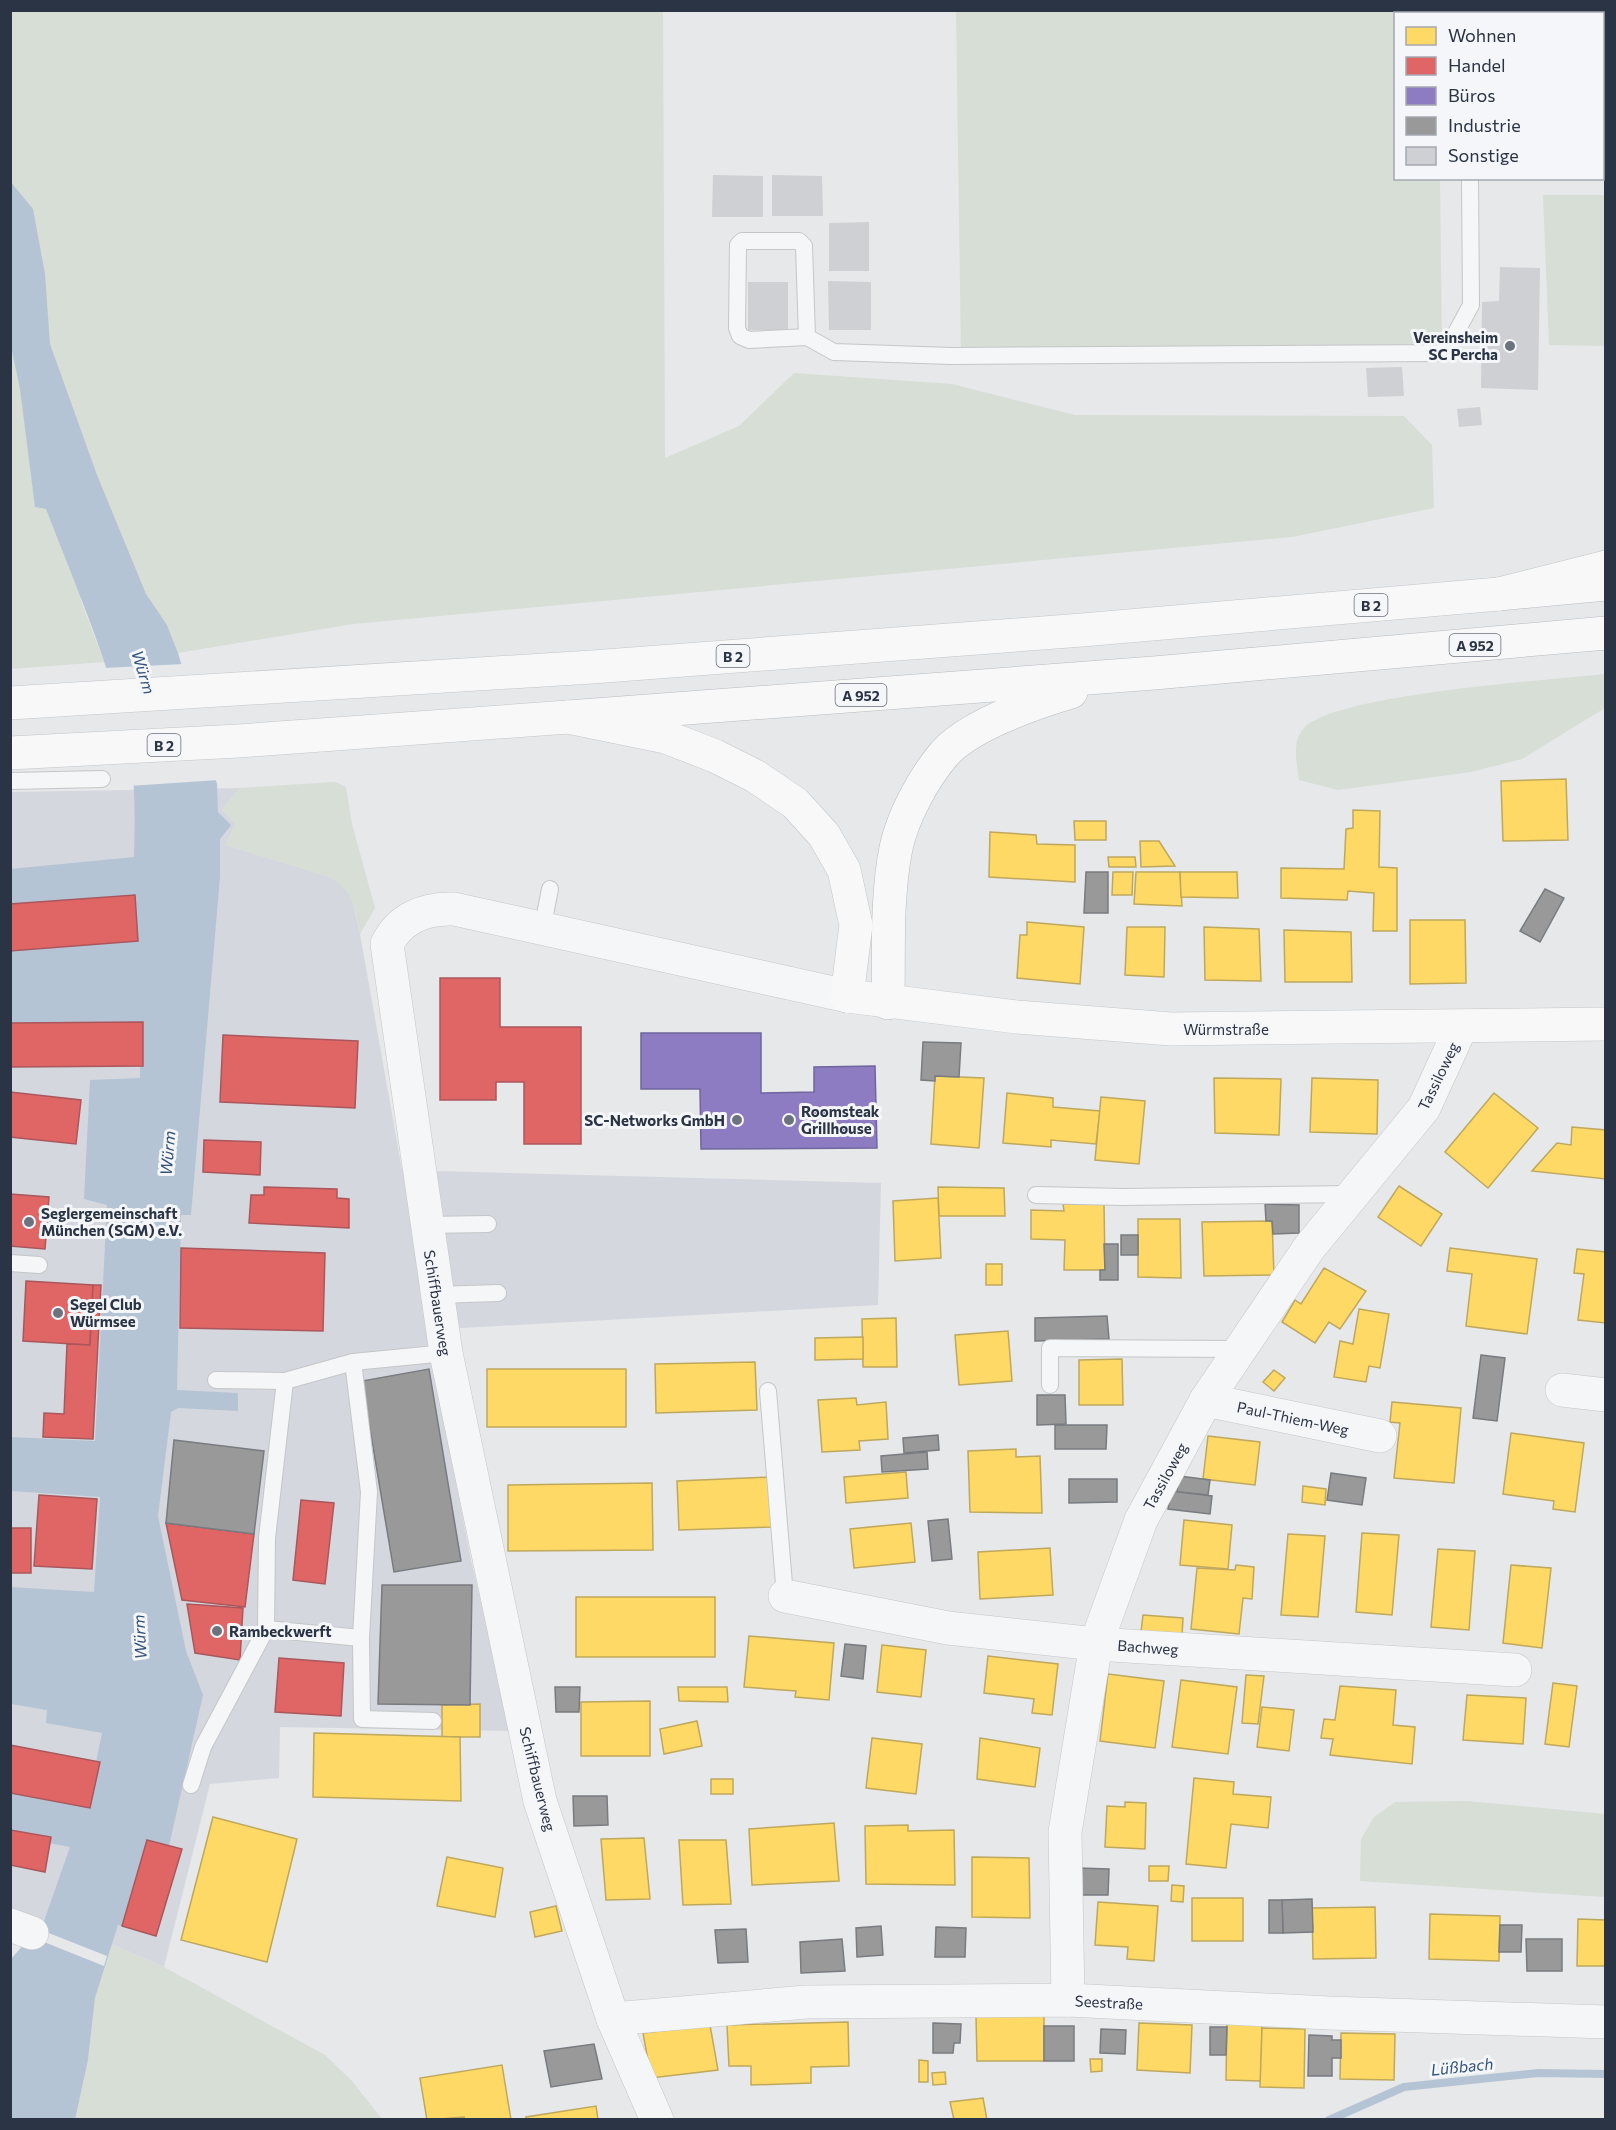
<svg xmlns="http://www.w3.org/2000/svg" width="1616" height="2130" font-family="Commissioner,sans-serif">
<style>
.built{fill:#d4d7dd}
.green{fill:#d6ded6}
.water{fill:#b4c4d5}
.pier{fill:#e6e8ea}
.homes{fill:#ffd966;stroke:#bfa85c;stroke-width:1.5}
.shops{fill:#e06666;stroke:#aa575c;stroke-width:1.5}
.offices{fill:#8e7cc3;stroke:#70669d;stroke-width:1.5}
.industry{fill:#999;stroke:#787b80;stroke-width:1.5}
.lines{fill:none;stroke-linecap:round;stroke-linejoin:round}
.stream{stroke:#b4c4d5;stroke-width:8}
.building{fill:#ced0d3}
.service-casing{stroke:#c4c6c8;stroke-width:18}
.minor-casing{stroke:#c4c6c8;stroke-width:34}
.secondary-casing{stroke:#c4c6c8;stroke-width:34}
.primary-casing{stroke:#c2c5c8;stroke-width:34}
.motorway-casing{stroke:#b8bbbf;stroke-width:34}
.service{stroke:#f5f6f7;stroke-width:16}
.minor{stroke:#f5f6f7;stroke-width:33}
.secondary{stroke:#f8f8f8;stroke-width:33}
.primary{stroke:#f8f8f8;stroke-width:33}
.motorway{stroke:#f8f8f8;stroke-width:33}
.poi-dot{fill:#6c737f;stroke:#f4f6f9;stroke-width:2}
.labels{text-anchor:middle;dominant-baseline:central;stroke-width:6;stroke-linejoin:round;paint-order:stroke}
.shield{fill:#f4f6f9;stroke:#676e7b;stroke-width:1.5}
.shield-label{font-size:14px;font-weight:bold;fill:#2b3445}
.poi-label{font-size:15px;font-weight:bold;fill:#2b3445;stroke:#f4f6f9;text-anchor:start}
.street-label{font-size:15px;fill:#2b3445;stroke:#f4f6f9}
.water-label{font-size:16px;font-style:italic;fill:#34527a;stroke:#f4f6f9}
</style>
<rect width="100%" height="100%" fill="#e6e8ea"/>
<polygon class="built" points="240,788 222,810 236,824 225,845 327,876 342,884 352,899 360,934 402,1170 881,1183 878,1305 426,1330 471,1560 511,1731 280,1727 279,1778 210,1784 164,1967 112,1944 98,1942 11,1910 10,792"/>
<g class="green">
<polygon points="11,11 663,11 665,458 739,426 794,373 952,384 1075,415 1404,416 1432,445 1434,508 1292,537 353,624 178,653 167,625 80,598 104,662 11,669"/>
<polygon points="956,11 1438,11 1438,13 1396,14 1396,178 1440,179 1442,349 961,355"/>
<polygon points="1543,195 1605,195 1605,346 1549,345"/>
<path d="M1605 674V708L1522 759 1471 772 1338 790 1299 780C1297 762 1291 743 1304 728 1335 694 1552 680 1605 674Z"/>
<path d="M335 782 346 787 352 824 375 908 360 934C354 906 354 890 327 876L225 845 236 824 222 810 240 788Z"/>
<polygon points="1467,1801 1605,1814 1605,1897 1360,1881 1361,1839 1374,1817 1395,1802"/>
<polygon points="112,1944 164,1967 325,2055 351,2080 382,2119 75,2120 88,2060 95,1998"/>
</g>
<path class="water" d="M10 181 33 209 45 274 50 344 97 475 146 594 167 625 178 653 217 784 218 812 231 825 220 839V877L191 1215H181L177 1390 238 1393V1411L178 1408 171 1412 158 1516 186 1651 203 1695 169 1846 147 1840 122 1926 118 1925 95 1998 88 2060 75 2120 11 2119V1959L44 1921 70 1847 11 1836V1750L95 1767 102 1733 46 1723 47 1710 11 1704 10 1587 94 1592 100 1497 11 1491V1437L95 1441 107 1205 84 1199 90 1080 140 1078V1064L11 1062 10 869 134 857C135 818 136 777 127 739 108 660 75 584 46 509L35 507 20 389 11 346Z"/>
<g class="pier">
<polygon points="184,664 219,780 129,786 124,741 103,668"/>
<polygon points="36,1928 107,1956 104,1966 29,1936"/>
</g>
<g class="homes">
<polygon points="1566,779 1568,840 1503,841 1501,781"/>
<polygon points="1353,810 1380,811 1379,867 1397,868 1397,931 1373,931 1374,893 1348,891 1347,900 1281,898 1281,868 1344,869 1346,829 1353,828"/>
<polygon points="1074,821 1106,821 1106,840 1075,840"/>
<polygon points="990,832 1036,835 1037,844 1075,845 1075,882 989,877"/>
<polygon points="1140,841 1159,841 1175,866 1141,867"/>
<polygon points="1108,857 1135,857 1136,867 1109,867"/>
<polygon points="1113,872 1133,872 1132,895 1112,895"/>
<polygon points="1136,872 1180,872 1182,906 1134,904"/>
<polygon points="1180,872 1237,872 1238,898 1181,897"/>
<polygon points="1410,920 1465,920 1466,983 1410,984"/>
<polygon points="1027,922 1084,927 1080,984 1017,978 1020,935 1027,935"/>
<polygon points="1127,927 1165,927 1164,977 1125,975"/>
<polygon points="1204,927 1259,929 1261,981 1205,980"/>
<polygon points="1284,930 1351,932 1352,982 1285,982"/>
<polygon points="935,1076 984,1078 979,1148 931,1144"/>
<polygon points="1214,1078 1281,1079 1279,1135 1215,1133"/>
<polygon points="1312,1078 1378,1080 1377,1134 1310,1132"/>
<polygon points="1007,1093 1053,1098 1053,1107 1100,1111 1096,1144 1051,1140 1051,1147 1003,1143"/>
<polygon points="1494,1093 1538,1128 1488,1188 1445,1152"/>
<polygon points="1101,1097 1145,1101 1139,1164 1095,1160"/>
<polygon points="1572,1127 1606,1130 1606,1179 1532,1171 1557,1143 1571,1145"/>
<polygon points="1399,1186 1442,1214 1421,1246 1378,1217"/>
<polygon points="938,1187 1004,1188 1005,1216 939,1216"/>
<polygon points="938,1198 941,1258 895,1261 893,1201"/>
<polygon points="1063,1204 1104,1204 1105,1270 1064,1270 1065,1240 1031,1239 1031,1210 1064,1211"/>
<polygon points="1138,1219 1180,1219 1181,1278 1138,1277"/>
<polygon points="1272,1221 1274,1275 1204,1276 1202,1222"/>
<polygon points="1450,1248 1537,1259 1527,1334 1466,1326 1472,1274 1447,1271"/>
<polygon points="1577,1249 1606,1252 1606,1323 1578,1320 1584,1274 1574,1273"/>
<rect x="986" y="1264" width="16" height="21"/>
<polygon points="1324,1268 1366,1291 1340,1329 1329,1322 1315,1343 1282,1322 1295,1300 1301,1304"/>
<polygon points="1359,1309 1389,1314 1380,1368 1369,1366 1366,1382 1334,1377 1340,1341 1353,1344"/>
<polygon points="896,1318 897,1367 863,1367 862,1319"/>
<polygon points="1008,1331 1012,1381 959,1385 955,1335"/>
<polygon points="863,1337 863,1359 815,1360 815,1338"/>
<polygon points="1122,1359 1123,1405 1079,1405 1079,1360"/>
<polygon points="755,1362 757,1410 656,1413 655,1364"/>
<rect x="487" y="1369" width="139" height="58"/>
<polygon points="1274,1370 1285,1378 1274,1391 1263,1382"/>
<polygon points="856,1398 857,1405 886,1402 888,1439 859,1441 860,1450 822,1452 818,1400"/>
<polygon points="1392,1402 1461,1408 1454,1483 1394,1478 1400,1423 1390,1422"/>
<polygon points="1511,1433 1584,1443 1575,1512 1553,1509 1554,1501 1503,1494"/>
<polygon points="1208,1436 1260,1442 1255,1485 1203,1479"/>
<polygon points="1016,1449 1016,1457 1040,1456 1042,1513 970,1512 968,1451"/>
<polygon points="906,1472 908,1498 846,1503 844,1477"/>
<polygon points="772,1477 773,1527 679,1530 677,1481"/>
<polygon points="652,1483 653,1550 508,1551 508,1485"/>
<polygon points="1303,1486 1326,1489 1325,1505 1302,1502"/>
<polygon points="1184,1520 1232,1525 1228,1569 1180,1565"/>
<polygon points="911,1523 915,1562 854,1568 850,1529"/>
<polygon points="1362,1533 1399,1535 1392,1615 1356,1612"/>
<polygon points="1288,1534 1325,1536 1318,1617 1281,1615"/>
<polygon points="1050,1548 1053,1595 980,1599 978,1552"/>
<polygon points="1438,1549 1475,1551 1469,1630 1431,1627"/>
<polygon points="1236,1565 1254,1567 1252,1599 1243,1598 1239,1634 1191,1629 1197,1568 1235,1570"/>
<polygon points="1511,1565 1551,1568 1542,1648 1503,1643"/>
<rect x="576" y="1597" width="139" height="60"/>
<polygon points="1143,1615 1183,1618 1182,1636 1141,1632"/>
<polygon points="749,1636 834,1643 829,1700 795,1697 796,1691 744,1687"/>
<polygon points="882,1645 926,1650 921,1697 877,1692"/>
<polygon points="988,1656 1058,1664 1052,1715 1032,1713 1034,1699 984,1693"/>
<polygon points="1108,1674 1164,1681 1155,1748 1100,1741"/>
<polygon points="1246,1675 1264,1676 1258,1724 1242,1723"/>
<polygon points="1181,1680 1237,1687 1228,1754 1172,1747"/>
<polygon points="1553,1683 1577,1686 1569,1747 1545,1744"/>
<polygon points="1340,1686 1396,1690 1393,1725 1415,1727 1412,1764 1330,1755 1333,1739 1321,1738 1324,1719 1335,1720"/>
<polygon points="678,1687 727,1687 728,1702 679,1701"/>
<polygon points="1467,1695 1526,1698 1523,1744 1463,1740"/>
<polygon points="650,1701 650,1756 581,1756 581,1702"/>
<polygon points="480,1704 480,1737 442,1737 442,1705"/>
<polygon points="1262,1707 1294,1710 1289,1751 1257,1747"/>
<polygon points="697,1721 702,1746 664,1754 660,1729"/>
<polygon points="314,1733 460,1737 461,1801 313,1797"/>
<polygon points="872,1738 922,1744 916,1794 866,1788"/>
<polygon points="980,1738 1040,1748 1035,1787 977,1779"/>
<polygon points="1194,1778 1234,1782 1233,1794 1271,1797 1268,1828 1231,1824 1226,1868 1186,1864"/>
<rect x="711" y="1779" width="22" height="15"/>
<polygon points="1125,1802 1146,1803 1145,1849 1105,1847 1107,1806 1125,1807"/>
<polygon points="213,1817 297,1839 267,1962 181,1940"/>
<polygon points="834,1823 839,1881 752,1885 749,1829"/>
<polygon points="908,1825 908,1831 954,1830 955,1885 866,1884 865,1826"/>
<polygon points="644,1838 650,1899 606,1900 601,1839"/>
<polygon points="679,1840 726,1840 731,1904 683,1905"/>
<polygon points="447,1857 503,1868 495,1917 437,1906"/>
<polygon points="972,1857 1029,1858 1030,1918 972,1917"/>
<polygon points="1149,1866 1169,1866 1168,1881 1149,1881"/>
<polygon points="1172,1885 1184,1886 1183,1902 1171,1901"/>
<rect x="1192" y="1898" width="51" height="43"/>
<polygon points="1098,1902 1158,1906 1154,1961 1127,1959 1128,1947 1095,1945"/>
<polygon points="556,1906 562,1931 535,1937 530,1912"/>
<polygon points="1375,1907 1376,1958 1313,1959 1312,1908"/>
<polygon points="1430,1914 1500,1916 1499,1961 1429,1959"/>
<polygon points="1578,1919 1606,1920 1606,1966 1577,1966"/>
<polygon points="1044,2015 1044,2061 977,2061 976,2016"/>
<polygon points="1227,2021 1262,2022 1261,2081 1226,2080"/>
<polygon points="848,2022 849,2066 811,2067 811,2083 751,2085 751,2066 729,2066 727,2025"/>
<polygon points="1139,2023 1192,2025 1190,2073 1137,2070"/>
<polygon points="710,2025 718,2070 651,2078 643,2033"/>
<polygon points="1262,2028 1305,2029 1304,2088 1260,2087"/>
<polygon points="1341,2033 1395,2034 1394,2080 1340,2079"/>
<polygon points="1090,2059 1102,2059 1102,2071 1091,2072"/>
<polygon points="919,2060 928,2061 928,2082 919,2082"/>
<polygon points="502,2065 511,2120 465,2120 464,2117 427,2120 420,2078"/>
<polygon points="945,2072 946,2084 933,2085 932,2073"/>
<polygon points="983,2098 987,2120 954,2120 950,2102"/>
<polygon points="596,2106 598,2120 526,2120 526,2117"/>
</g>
<g class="shops">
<polygon points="135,895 138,941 10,951 10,904"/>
<polygon points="440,978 500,978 500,1027 581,1027 581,1144 524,1144 524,1082 496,1082 496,1100 440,1100"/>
<polygon points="143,1022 143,1066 10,1067 10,1023"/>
<polygon points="223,1035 358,1041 355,1108 220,1102"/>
<polygon points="10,1092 81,1100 76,1144 10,1137"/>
<polygon points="204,1140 261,1142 260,1175 203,1172"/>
<polygon points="264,1187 337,1189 337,1198 349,1199 349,1228 249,1223 251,1195 264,1195"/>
<polygon points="10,1194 49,1197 45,1249 10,1246"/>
<polygon points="181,1248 325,1253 323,1331 180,1328"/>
<polygon points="26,1281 93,1285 90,1345 23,1341"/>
<polygon points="93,1285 101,1285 93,1439 43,1437 44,1413 64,1414 67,1344 90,1345"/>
<polygon points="39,1495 97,1499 92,1569 34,1566"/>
<polygon points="301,1500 334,1503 325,1584 293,1580"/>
<polygon points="166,1523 254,1534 245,1607 182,1600"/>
<rect x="10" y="1528" width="21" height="45"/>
<polygon points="187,1604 243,1608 240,1660 195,1653"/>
<polygon points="279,1658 344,1663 341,1716 275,1712"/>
<polygon points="10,1745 100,1762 90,1808 10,1793"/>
<polygon points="10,1830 51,1837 45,1872 10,1865"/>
<polygon points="147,1840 182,1849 156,1936 122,1926"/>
</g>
<polygon class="offices" points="641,1033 761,1033 761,1093 814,1092 814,1067 875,1066 877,1148 701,1149 700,1089 641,1089"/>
<g class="industry">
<polygon points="1086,872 1108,872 1108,913 1084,913"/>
<polygon points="1545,889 1564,898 1540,942 1520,931"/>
<polygon points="923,1042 961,1043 959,1077 935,1076 935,1081 921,1080"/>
<polygon points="1265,1204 1299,1205 1299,1233 1273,1234 1272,1221 1266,1221"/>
<rect x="1121" y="1235" width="17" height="20"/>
<polygon points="1104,1244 1118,1244 1118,1280 1100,1280 1100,1270 1105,1270"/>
<polygon points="1107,1316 1109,1339 1035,1341 1035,1318"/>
<polygon points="1481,1355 1505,1358 1497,1421 1473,1418"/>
<polygon points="429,1369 461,1561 394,1572 362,1381"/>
<polygon points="1037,1395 1065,1395 1066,1424 1037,1425"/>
<polygon points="1055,1425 1107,1425 1106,1449 1055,1449"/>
<polygon points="938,1435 939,1450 904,1453 903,1438"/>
<polygon points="174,1440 264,1451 254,1534 166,1523"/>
<polygon points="927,1452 928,1469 882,1472 881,1456"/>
<polygon points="1331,1473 1366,1478 1362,1505 1327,1500"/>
<polygon points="1179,1476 1210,1480 1208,1495 1177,1492"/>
<polygon points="1069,1479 1117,1479 1117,1502 1069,1503"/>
<polygon points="1171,1491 1212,1496 1210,1514 1168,1509"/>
<polygon points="948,1519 952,1559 932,1561 928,1521"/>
<polygon points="382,1585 472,1585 470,1705 378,1704"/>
<polygon points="845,1644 866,1646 863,1679 841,1676"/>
<polygon points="555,1687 580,1687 579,1712 556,1712"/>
<polygon points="573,1796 607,1796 608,1825 574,1826"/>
<polygon points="1077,1868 1109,1869 1108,1895 1077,1895"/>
<polygon points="1312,1899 1313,1932 1283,1933 1282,1900"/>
<polygon points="1269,1900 1282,1900 1283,1933 1269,1933"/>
<polygon points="1500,1925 1522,1925 1521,1952 1499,1952"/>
<polygon points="881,1926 883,1955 857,1957 856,1928"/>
<polygon points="936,1927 966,1928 965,1957 935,1957"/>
<polygon points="746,1929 748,1962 718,1963 715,1930"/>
<polygon points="842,1939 845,1971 801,1973 800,1942"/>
<polygon points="1526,1939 1562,1939 1562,1971 1527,1971"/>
<polygon points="933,2023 961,2024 960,2043 954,2043 953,2053 933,2053"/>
<rect x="1044" y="2026" width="30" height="35"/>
<polygon points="1210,2027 1227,2027 1226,2055 1210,2055"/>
<polygon points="1101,2029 1126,2030 1125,2054 1100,2053"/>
<polygon points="1309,2035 1332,2036 1332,2040 1341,2040 1341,2058 1332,2058 1332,2076 1308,2076"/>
<polygon points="594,2044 602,2079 551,2087 544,2051"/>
</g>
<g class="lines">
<polyline class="stream" points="1329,2120 1404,2087 1539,2073 1606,2074"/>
</g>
<g class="building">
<polygon points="713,175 763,176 763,217 712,217"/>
<polygon points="772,175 822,176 823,216 772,216"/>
<polygon points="869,222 869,271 829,271 829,223"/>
<polygon points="1500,267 1540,268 1538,390 1481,388 1482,302 1499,301"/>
<polygon points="828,281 871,282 871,330 829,330"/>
<polygon points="748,282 788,282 788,331 748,330"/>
<polygon points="1402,367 1404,396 1368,397 1366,368"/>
<polygon points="1480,407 1482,425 1459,427 1457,409"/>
</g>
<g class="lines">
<defs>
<g id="service">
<polyline points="1468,10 1468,14"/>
<polyline points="1602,161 1606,161"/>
<polyline points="807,337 804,246 799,241 742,241 738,245 737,328 740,336 749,340 807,337 834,352 951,356 1445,353 1471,305 1470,178"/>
<polyline points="10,781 102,779"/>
<polyline points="542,930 550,889"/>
<polyline points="1036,1195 1123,1197 1353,1194"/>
<polyline points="426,1225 488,1224"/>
<polyline points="10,1263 39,1265"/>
<polyline points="437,1295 498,1293"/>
<polyline points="216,1380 285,1381"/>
<polyline points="1050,1385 1050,1348 1240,1349"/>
<polyline points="768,1391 785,1596"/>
<polyline points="266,1629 361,1638 369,1492 353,1362 446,1353"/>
<polyline points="361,1638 362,1719 433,1721"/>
<polyline points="191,1785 203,1747 266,1629 267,1538 285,1381 353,1362"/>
</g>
<g id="minor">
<polyline points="1562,1390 1606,1395"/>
<polyline points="1206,1400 1380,1436"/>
<polyline points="785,1596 948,1628 1096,1644 1515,1670"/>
<polyline points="10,1925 32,1933"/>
<polyline points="1068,2000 1065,1832 1096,1644 1141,1520 1206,1400 1309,1248 1424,1108 1461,1027"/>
<polyline points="613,2019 806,2002 1068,2000 1329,2013 1606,2022"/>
<path d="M657 2120 613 2019 540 1801 446 1353 387 944C400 918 425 908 454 909L847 996"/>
</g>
<polyline id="secondary" points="847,996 1017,1017 1171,1029 1606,1024"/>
<g id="primary">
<polyline points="10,703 592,667 1082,630 1499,594 1606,567"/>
<polyline points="10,753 238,741 568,717 666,737 715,756 755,776 795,803 824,835 844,870 856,925 847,996"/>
</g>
<g id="motorway">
<polyline points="1499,594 1606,584"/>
<polyline points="568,717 1154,673 1606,633"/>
<path d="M888 1003C889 952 886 898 896 848 903 816 923 779 944 754 970 725 1034 703 1071 692"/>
</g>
</defs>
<use href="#service" class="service-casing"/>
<use href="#minor" class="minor-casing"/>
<use href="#secondary" class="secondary-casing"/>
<use href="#primary" class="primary-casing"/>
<use href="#motorway" class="motorway-casing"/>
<use href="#service" class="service"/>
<use href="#minor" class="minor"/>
<use href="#secondary" class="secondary"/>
<use href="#primary" class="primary"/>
<use href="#motorway" class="motorway"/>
</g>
<g class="poi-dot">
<circle cx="1510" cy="346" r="6"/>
<circle cx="737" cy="1120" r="6"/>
<circle cx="789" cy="1120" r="6"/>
<circle cx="29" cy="1222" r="6"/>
<circle cx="58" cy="1313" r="6"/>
<circle cx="217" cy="1631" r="6"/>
</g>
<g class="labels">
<g class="shield">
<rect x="1354.5" y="594" width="33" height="22" rx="4.5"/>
<rect x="1449.5" y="634" width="51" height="22" rx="4.5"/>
<rect x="716.5" y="645" width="33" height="22" rx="4.5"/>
<rect x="835.5" y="684" width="51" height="22" rx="4.5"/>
<rect x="147.5" y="734" width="33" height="22" rx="4.5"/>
</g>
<g class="shield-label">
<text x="1371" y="605">B 2</text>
<text x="1475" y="645">A 952</text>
<text x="733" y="656">B 2</text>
<text x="861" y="695">A 952</text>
<text x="164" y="745">B 2</text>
</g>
<g class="poi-label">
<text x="1498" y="337" text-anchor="end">Vereinsheim<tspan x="1498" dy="17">SC Percha</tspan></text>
<text x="801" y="1111">Roomsteak<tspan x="801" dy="17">Grillhouse</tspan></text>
<text x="725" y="1120" text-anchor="end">SC-Networks GmbH</text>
<text x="41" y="1213">Seglergemeinschaft<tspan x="41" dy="17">München (SGM) e.V.</tspan></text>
<text x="70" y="1304">Segel Club<tspan x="70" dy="17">Würmsee</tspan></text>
<text x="229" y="1631">Rambeckwerft</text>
</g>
<g class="street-label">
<text x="1226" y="1029">Würmstraße</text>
<text transform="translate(1438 1076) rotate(-64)">Tassiloweg</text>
<text transform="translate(438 1303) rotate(81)">Schiffbauerweg</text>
<text transform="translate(1293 1418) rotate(12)">Paul-Thiem-Weg</text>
<text transform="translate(1165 1476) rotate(-61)">Tassiloweg</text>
<text transform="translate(1148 1647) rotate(4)">Bachweg</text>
<text transform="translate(538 1779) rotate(76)">Schiffbauerweg</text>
<text transform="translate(1109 2002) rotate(3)">Seestraße</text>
</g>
<g class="water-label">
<text transform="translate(144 672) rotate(73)">Würm</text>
<text transform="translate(167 1153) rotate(-85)">Würm</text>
<text transform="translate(139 1637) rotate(-93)">Würm</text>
<text transform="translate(1462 2066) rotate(-6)">Lüßbach</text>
</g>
</g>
<rect width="1616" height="2130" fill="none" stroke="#2b3445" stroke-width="24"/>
<rect x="1394" y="12" width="210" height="168" fill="#f4f6f9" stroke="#a4a8b1" stroke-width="1.5"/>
<rect x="1406" y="27" width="30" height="18" fill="#ffd966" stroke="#a4a8b1" stroke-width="1.5"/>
<text x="1448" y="42" font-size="18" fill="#2b3445">Wohnen</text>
<rect x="1406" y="57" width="30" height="18" fill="#e06666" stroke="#a4a8b1" stroke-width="1.5"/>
<text x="1448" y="72" font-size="18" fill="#2b3445">Handel</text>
<rect x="1406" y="87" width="30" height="18" fill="#8e7cc3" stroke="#a4a8b1" stroke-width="1.5"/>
<text x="1448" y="102" font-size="18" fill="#2b3445">Büros</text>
<rect x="1406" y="117" width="30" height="18" fill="#999999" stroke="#a4a8b1" stroke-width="1.5"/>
<text x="1448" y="132" font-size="18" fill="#2b3445">Industrie</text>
<rect x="1406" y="147" width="30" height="18" fill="#ced0d3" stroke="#a4a8b1" stroke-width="1.5"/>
<text x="1448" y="162" font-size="18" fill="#2b3445">Sonstige</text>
</svg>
